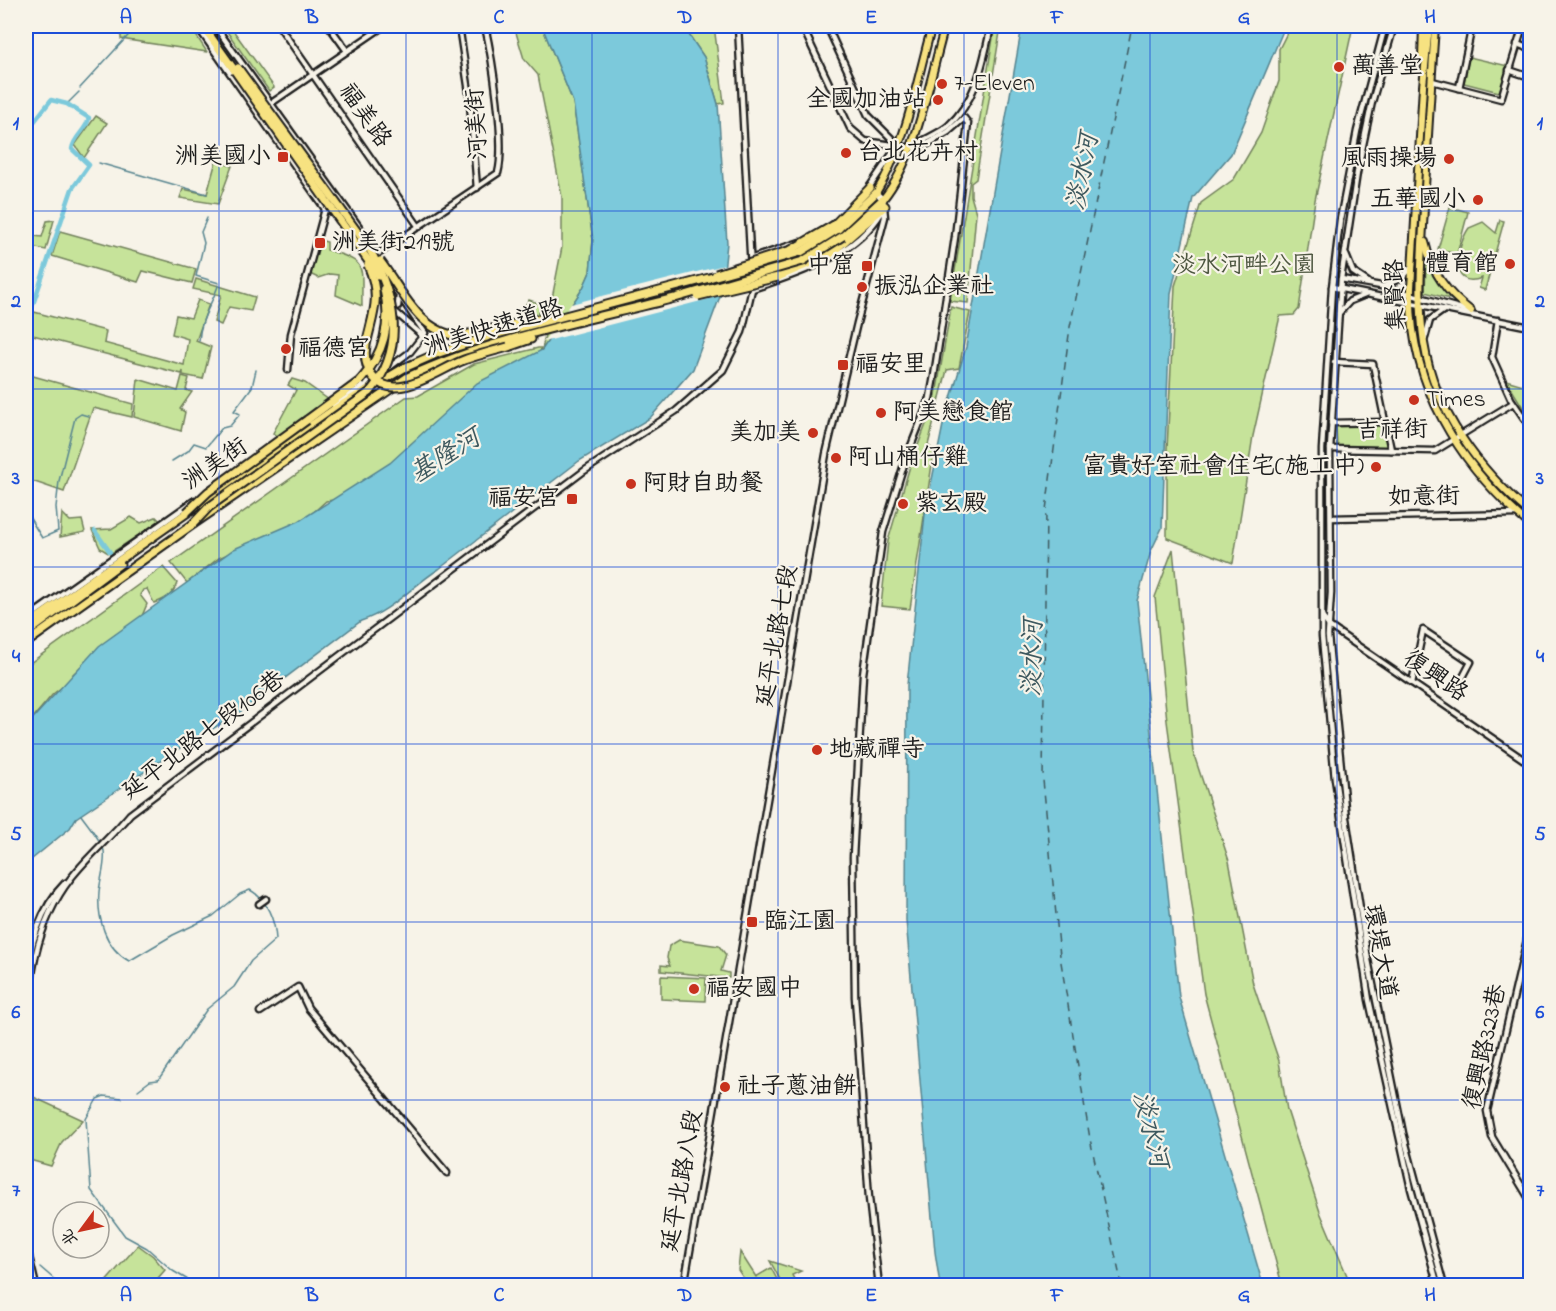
<svg xmlns="http://www.w3.org/2000/svg" width="1556" height="1311" font-family="'Indie Flower','LXGW WenKai TC',sans-serif">
<style>
.green{fill:#c6e39a;stroke:#71805b;stroke-width:1.5}
.water{fill:#7cc9db;stroke:#56848f;stroke-width:1.5}
.pier{fill:#f7f3e8}
.lines{fill:none;stroke-linecap:round;stroke-linejoin:round}
.stream{stroke:#56848f;stroke-width:1.5}
.canal{stroke:#7cc9db;stroke-width:4.5}
.ferry{stroke:#3e595f;stroke-width:1.5;stroke-dasharray:8 6;stroke-linecap:butt}
.minor-casing{stroke:#1c1c1c;stroke-width:9}
.major-casing{stroke:#1c1c1c;stroke-width:10}
.highway-casing{stroke:#1c1c1c;stroke-width:11}
.minor{stroke:#f7f3e8;stroke-width:4.5}
.major{stroke:#f7e281;stroke-width:6}
.highway{stroke:#f7e281;stroke-width:7}
.highway-bridge-casing{stroke:#1c1c1c;stroke-width:11;stroke-linecap:butt}
.highway-bridge{stroke:#f7e281;stroke-width:7}
.grid{fill:none;stroke:#1d4ed8;stroke-width:1.5;stroke-opacity:0.55}
.poi-dot{fill:#c8321e;stroke:#f7f3e8;stroke-width:2}
.labels{text-anchor:middle;dominant-baseline:central;stroke-width:4.5;stroke-linejoin:round;paint-order:stroke}
.poi-label{font-size:24px;fill:#1c1c1c;stroke:#f7f3e8;text-anchor:start}
.street-label{font-size:24px;fill:#1c1c1c;stroke:#f7f3e8}
.park-label{font-size:24px;fill:#4f5842;stroke:#f7f3e8}
.water-label{font-size:26px;font-style:italic;fill:#3e595f;stroke:#f7f3e8}
.neatline{fill:none;stroke:#1d4ed8;stroke-width:2}
.grid-label{font-size:20px;text-anchor:middle;font-weight:bold;fill:#1d4ed8}
</style>
<rect width="100%" height="100%" fill="#f7f3e8"/>
<filter id="ink" filterUnits="userSpaceOnUse"><feTurbulence type="fractalNoise" baseFrequency=".0167" numOctaves="2"/><feDisplacementMap in="SourceGraphic" scale="12" xChannelSelector="R" yChannelSelector="G"/><feConvolveMatrix kernelMatrix="1 2 1 2 8 2 1 2 1" color-interpolation-filters="sRGB"/></filter>
<g filter="url(#ink)">
<g class="green">
<polygon points="139,26 190,26 207,52 121,39 121,29 134,31"/>
<polygon points="223,26 230,26 274,87 269,91"/>
<polygon points="514,26 542,26 573,102 593,240 590,272 583,288 542,350 562,247 562,197 538,75 524,59"/>
<polygon points="683,26 714,26 724,103 718,104 704,57"/>
<polygon points="995,26 1001,26 976,179 971,183 971,196 976,213 968,303 950,301"/>
<polygon points="1295,26 1353,26 1315,200 1299,309 1294,315 1280,316 1253,436 1233,563 1167,538 1167,449 1175,286 1201,203 1234,179 1261,133 1279,81 1279,49 1287,33"/>
<polygon points="1469,57 1508,66 1499,92 1464,83"/>
<polygon points="96,116 107,123 84,158 75,145"/>
<polygon points="216,161 232,166 218,204 180,198 183,189 207,194"/>
<polygon points="1450,207 1468,212 1457,254 1438,249"/>
<polygon points="54,220 46,250 26,246 26,235 42,237 47,221"/>
<path d="M1500 220 1504 221 1485 290 1479 288 1482 278C1446 291 1458 243 1469 228L1483 222 1496 233Z"/>
<polygon points="60,231 196,269 192,283 143,271 138,282 52,256"/>
<path d="M319 240 327 242V250C369 262 361 265 362 306L336 295 338 275 330 274 318 278 310 274Z"/>
<polygon points="1426,265 1428,265 1450,299 1425,292"/>
<polygon points="196,279 255,297 251,311 229,307 221,325 214,322 221,295 193,289"/>
<polygon points="198,300 209,304 196,341 211,347 203,379 183,375 183,371 182,374 29,334 34,312 106,331 104,343 184,365 188,339 172,334 176,315 191,318"/>
<polygon points="529,300 541,304 538,318 524,328 515,319"/>
<polygon points="951,307 970,312 959,368 947,370 928,445 934,451 910,609 881,606 888,541 910,466 935,401"/>
<polygon points="538,348 541,348 540,354 428,429 422,439 411,444 411,450 334,500 326,501 306,519 219,558 187,583 171,563 406,397 418,396 474,364"/>
<polygon points="26,374 133,404 132,417 93,408 64,492 26,479"/>
<polygon points="182,376 189,378 186,390 192,392 180,409 185,412 181,431 134,417 138,379 178,391"/>
<polygon points="292,379 305,383 329,400 277,437 273,433 296,390 288,385"/>
<polygon points="1506,380 1530,387 1530,419"/>
<polygon points="1336,424 1382,424 1387,447 1337,446"/>
<polygon points="62,513 70,521 82,520 85,532 60,537"/>
<polygon points="131,517 141,523 156,517 160,521 110,554 100,548 92,530 111,529"/>
<polygon points="1173,549 1193,752 1229,861 1253,984 1279,1061 1287,1110 1320,1212 1351,1285 1282,1285 1204,994 1167,721 1155,597"/>
<path d="M163 567 177 583C173 595 166 599 154 603L147 589 143 590 140 595 147 604 142 616 126 630 115 635 73 674 74 678 53 694 26 726V666Z"/>
<polygon points="679,940 719,946 726,955 721,971 729,973 729,978 661,971 661,965 670,966 667,958 669,946"/>
<polygon points="661,976 706,978 705,1001 661,999"/>
<polygon points="29,1095 83,1120 62,1142 51,1166 26,1159 26,1097"/>
<polygon points="138,1245 153,1256 165,1270 152,1285 103,1285"/>
<polygon points="740,1252 756,1277 771,1268 780,1285 748,1285 738,1270"/>
<polygon points="770,1261 801,1271 792,1275 797,1285 783,1285"/>
</g>
<g class="water">
<path d="M542 26H683L704 57 718 104 727 243 722 291 693 369 650 418 579 461 439 569C413 585 391 612 361 621L236 715 180 748 76 818 70 828 26 864V726L99 646 234 549 299 521 390 463 477 383 542 350 583 288 590 272 593 240 573 102Z"/>
<polygon points="1022,26 1285,26 1231,154 1193,198 1171,293 1162,528 1151,551 1137,601 1179,997 1263,1285 940,1285 935,1252 906,920 907,685 925,514 943,425 966,347"/>
</g>
<polygon class="pier" points="728,264 724,295 543,342 571,304"/>
<g class="lines">
<g class="stream">
<polyline points="80,88 137,26"/>
<polyline points="67,104 79,92"/>
<polyline points="99,163 207,194"/>
<path d="M199 341C200 318 213 303 219 283L196 276 204 243 201 232 207 218"/>
<polyline points="172,461 188,451 194,443 206,447 222,428 230,426 240,414 234,411 252,387 256,370"/>
<polyline points="26,512 42,538 58,531 56,507 59,481 75,418 81,414 88,416"/>
<path d="M81 815C88 825 101 840 104 851 106 864 100 880 99 892 97 918 105 948 129 961L173 935 213 916 240 894 250 890C267 899 275 921 276 939L251 961 234 987 207 1009 158 1080 150 1081 138 1090"/>
<polyline points="122,1098 104,1096 97,1099 86,1119 91,1190 125,1236 147,1248 173,1271 198,1286"/>
<polyline points="40,1267 62,1286"/>
</g>
<g class="canal">
<path d="M26 128 33 123 51 100 67 104 89 118C86 131 74 136 72 149L89 165 72 189 27 322"/>
<polyline points="95,531 110,552"/>
</g>
<polyline class="ferry" points="1122,1286 1090,1139 1060,956 1043,780 1046,510 1070,327 1132,26"/>
<defs>
<g id="minor">
<polyline points="197,26 325,209 334,213"/>
<polyline points="215,26 368,239 374,254"/>
<polyline points="279,26 419,227"/>
<polyline points="329,26 347,51"/>
<polyline points="459,26 469,92 477,188"/>
<polyline points="802,26 850,128 865,141 919,149 948,132 964,118 968,123 955,237 934,376 930,398 905,461 883,532 863,674 853,857 855,997 869,1198 879,1286"/>
<polyline points="827,26 868,115 899,146"/>
<polyline points="1385,26 1357,131 1340,220 1332,287 1322,449 1322,636 1335,779 1369,1000 1411,1189 1438,1286"/>
<polyline points="1394,26 1372,102 1357,173 1341,279 1330,449 1331,593 1328,636 1346,818 1368,960 1403,1133 1444,1286"/>
<polyline points="1517,44 1530,49"/>
<polyline points="1509,70 1530,77"/>
<polyline points="1432,81 1501,99 1523,26"/>
<polyline points="1459,88 1472,26"/>
<polyline points="270,104 384,26"/>
<path d="M912 147C923 139 937 135 948 126 977 100 983 62 991 26"/>
<polyline points="868,189 896,148"/>
<polyline points="345,222 361,245"/>
<polyline points="1346,255 1353,272 1368,282"/>
<path d="M372 258 498 173C506 144 492 57 485 26"/>
<polyline points="753,258 800,242"/>
<polyline points="383,272 425,333 410,352 383,372"/>
<polyline points="1341,279 1381,286 1469,311"/>
<polyline points="1384,286 1403,277 1413,265"/>
<polyline points="1332,287 1530,327"/>
<path d="M752 289C799 274 857 255 883 210"/>
<polyline points="376,295 424,337"/>
<polyline points="391,309 398,306 399,296"/>
<polyline points="1339,313 1350,301 1365,295"/>
<polyline points="1498,320 1492,357 1511,399 1530,427"/>
<polyline points="1425,338 1430,320 1444,310"/>
<polyline points="1334,362 1373,364 1391,450"/>
<polyline points="288,370 291,334 325,209"/>
<polyline points="334,406 376,377"/>
<polyline points="1331,423 1385,422"/>
<polyline points="1330,449 1435,451 1513,403"/>
<polyline points="1331,518 1518,514"/>
<polyline points="1323,618 1329,626 1530,764"/>
<polyline points="26,619 195,500"/>
<polyline points="1412,683 1423,630 1471,662 1463,677"/>
<polyline points="259,904 266,899"/>
<polyline points="1530,927 1487,1111 1492,1137 1530,1200"/>
<path d="M26 981C29 947 40 908 65 883"/>
<polyline points="260,1012 298,987 308,1008 447,1173"/>
<path d="M26 1039C29 982 34 925 71 878 89 855 112 836 130 814L584 471 676 411 723 370 742 332 752 289 738 26"/>
<polyline points="26,1244 36,1286"/>
<polyline points="684,1286 826,454 857,323 885,217 883,199 876,193"/>
</g>
<g id="major">
<path d="M1429 26 1423 86 1411 288C1408 384 1459 465 1530 525"/>
<path d="M1435 26C1431 86 1427 147 1424 207 1422 252 1417 299 1424 343 1435 412 1479 470 1530 513"/>
<polyline points="1422,58 1423,26"/>
<path d="M876 193C907 143 916 82 932 26"/>
<path d="M883 199C917 158 930 77 945 26"/>
<path d="M1425 242C1432 273 1446 292 1471 311"/>
</g>
<g id="highway">
<polyline points="203,26 235,71"/>
<polyline points="834,225 870,188"/>
<polyline points="838,229 876,193"/>
<polyline points="843,236 883,199"/>
<polyline points="778,277 829,255 885,206"/>
<polyline points="460,336 539,319"/>
<polyline points="508,347 531,339"/>
<polyline points="307,420 360,381"/>
<polyline points="26,626 333,410 404,368 436,354 493,335 709,278"/>
<polyline points="26,634 120,564"/>
<path d="M26 643 192 525 408 377C492 338 585 321 675 298"/>
</g>
</defs>
<use href="#minor" class="minor-casing"/>
<use href="#major" class="major-casing"/>
<use href="#highway" class="highway-casing"/>
<use href="#minor" class="minor"/>
<use href="#major" class="major"/>
<use href="#highway" class="highway"/>
<defs>
<g id="highway-bridge">
<polyline points="238,68 369,248"/>
<polyline points="235,71 379,276"/>
<path d="M380 261C402 290 419 333 460 336"/>
<path d="M368 265C382 298 373 313 366 345 364 356 366 367 372 376 395 405 439 369 464 360 478 355 493 351 508 347"/>
<polyline points="716,274 791,250 834,225"/>
<polyline points="709,278 801,252 838,229"/>
<polyline points="698,296 778,277"/>
<polyline points="675,298 803,261 843,236"/>
<path d="M360 381C384 354 392 324 384 289"/>
<polyline points="187,512 208,492 307,420"/>
<path d="M192 525 209 507 370 392C408 345 394 295 368 246"/>
</g>
</defs>
<use href="#highway-bridge" class="highway-bridge-casing"/>
<use href="#highway-bridge" class="highway-bridge"/>
</g>
</g>
<path class="grid" d="M219 26V1286M406 26V1286M592 26V1286M778 26V1286M964 26V1286M1150 26V1286M1337 26V1286M26 211H1530M26 389H1530M26 567H1530M26 744H1530M26 922H1530M26 1100H1530"/>
<g class="poi-dot">
<circle cx="1339" cy="67" r="6"/>
<circle cx="942" cy="84" r="6"/>
<circle cx="938" cy="100" r="6"/>
<circle cx="846" cy="153" r="6"/>
<rect x="277" y="151" width="12" height="12" rx="3"/>
<circle cx="1449" cy="159" r="6"/>
<circle cx="1478" cy="200" r="6"/>
<rect x="314" y="237" width="12" height="12" rx="3"/>
<circle cx="1510" cy="264" r="6"/>
<rect x="861" y="260" width="12" height="12" rx="3"/>
<circle cx="862" cy="287" r="6"/>
<circle cx="286" cy="349" r="6"/>
<rect x="837" y="359" width="12" height="12" rx="3"/>
<circle cx="1414" cy="400" r="6"/>
<circle cx="881" cy="413" r="6"/>
<circle cx="813" cy="433" r="6"/>
<circle cx="836" cy="458" r="6"/>
<circle cx="1376" cy="467" r="6"/>
<circle cx="631" cy="484" r="6"/>
<rect x="566" y="493" width="12" height="12" rx="3"/>
<circle cx="903" cy="504" r="6"/>
<circle cx="817" cy="750" r="6"/>
<rect x="746" y="916" width="12" height="12" rx="3"/>
<circle cx="694" cy="989" r="6"/>
<circle cx="725" cy="1087" r="6"/>
</g>
<g class="labels">
<g class="poi-label">
<text x="1351" y="67">萬善堂</text>
<text x="954" y="84">7-Eleven</text>
<text x="926" y="100" text-anchor="end">全國加油站</text>
<text x="858" y="153">台北花卉村</text>
<text x="271" y="157" text-anchor="end">洲美國小</text>
<text x="1437" y="159" text-anchor="end">風雨操場</text>
<text x="1466" y="200" text-anchor="end">五華國小</text>
<text x="332" y="243">洲美街219號</text>
<text x="1498" y="264" text-anchor="end">體育館</text>
<text x="855" y="266" text-anchor="end">中窟</text>
<text x="874" y="287">振泓企業社</text>
<text x="298" y="349">福德宮</text>
<text x="855" y="365">福安里</text>
<text x="1426" y="400">Times</text>
<text x="893" y="413">阿美戀食館</text>
<text x="801" y="433" text-anchor="end">美加美</text>
<text x="848" y="458">阿山桶仔雞</text>
<text x="1364" y="467" text-anchor="end">富貴好室社會住宅(施工中)</text>
<text x="643" y="484">阿財自助餐</text>
<text x="560" y="499" text-anchor="end">福安宮</text>
<text x="915" y="504">紫玄殿</text>
<text x="829" y="750">地藏禪寺</text>
<text x="764" y="922">臨江園</text>
<text x="706" y="989">福安國中</text>
<text x="737" y="1087">社子蔥油餅</text>
</g>
<g class="street-label">
<text transform="translate(364 116) rotate(55)">福美路</text>
<text transform="translate(478 124) rotate(-93)">河美街</text>
<text transform="translate(1397 295) rotate(-92)">集賢路</text>
<text transform="translate(494 329) rotate(-17)">洲美快速道路</text>
<text transform="translate(1392 431) rotate(-1)">吉祥街</text>
<text transform="translate(216 465) rotate(-34)">洲美街</text>
<text transform="translate(1424 498) rotate(-1)">如意街</text>
<text transform="translate(778 636) rotate(-80)">延平北路七段</text>
<text transform="translate(1435 677) rotate(34)">復興路</text>
<text transform="translate(204 736) rotate(-37)">延平北路七段106巷</text>
<text transform="translate(1379 952) rotate(80)">環堤大道</text>
<text transform="translate(1486 1047) rotate(-78)">復興路323巷</text>
<text transform="translate(683 1181) rotate(-80)">延平北路八段</text>
</g>
<g class="park-label">
<text x="1244" y="266">淡水河畔公園</text>
</g>
<g class="water-label">
<text transform="translate(1084 172) rotate(-79)">淡水河</text>
<text transform="translate(446 457) rotate(-32)">基隆河</text>
<text transform="translate(1034 658) rotate(-89)">淡水河</text>
<text transform="translate(1149 1130) rotate(76)">淡水河</text>
</g>
</g>
<rect width="1556" height="1311" fill="none" stroke="#f7f3e8" stroke-width="66"/>
<g transform="translate(81 1230) rotate(237)"><circle r="28" fill="#f7f3e8" stroke="#9f9d96" stroke-width="1.5"/>
<path d="M0-4.5L10 22L0 15L-10 22Z" fill="#c8321e"/>
<text y="-9" font-size="16" font-weight="bold" text-anchor="middle" fill="#1c1c1c">北</text>
</g>
<rect x="33" y="33" width="1490" height="1245" class="neatline"/>
<g class="grid-label">
<text x="126" y="23">A</text>
<text x="312" y="23">B</text>
<text x="499" y="23">C</text>
<text x="685" y="23">D</text>
<text x="871" y="23">E</text>
<text x="1057" y="23">F</text>
<text x="1244" y="23">G</text>
<text x="1430" y="23">H</text>
<text x="16" y="129">1</text>
<text x="1540" y="129">1</text>
<text x="16" y="307">2</text>
<text x="1540" y="307">2</text>
<text x="16" y="484">3</text>
<text x="1540" y="484">3</text>
<text x="16" y="662">4</text>
<text x="1540" y="662">4</text>
<text x="16" y="840">5</text>
<text x="1540" y="840">5</text>
<text x="16" y="1018">6</text>
<text x="1540" y="1018">6</text>
<text x="16" y="1196">7</text>
<text x="1540" y="1196">7</text>
<text x="126" y="1301">A</text>
<text x="312" y="1301">B</text>
<text x="499" y="1301">C</text>
<text x="685" y="1301">D</text>
<text x="871" y="1301">E</text>
<text x="1057" y="1301">F</text>
<text x="1244" y="1301">G</text>
<text x="1430" y="1301">H</text>
</g>
</svg>
